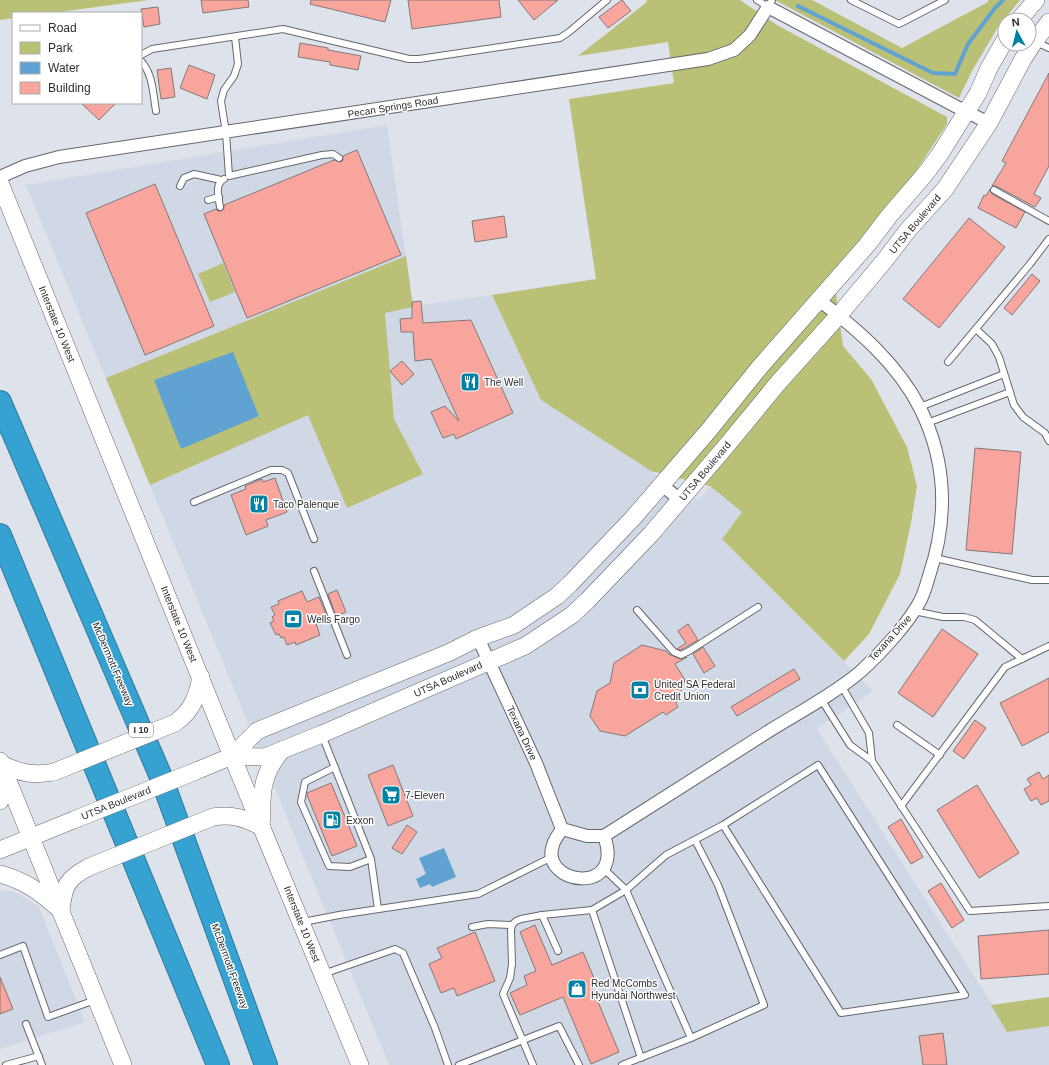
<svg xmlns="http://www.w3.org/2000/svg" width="1049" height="1065" font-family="Helvetica,sans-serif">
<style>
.built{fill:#d0d8e6}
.green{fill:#bac076}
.water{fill:#60a3d3}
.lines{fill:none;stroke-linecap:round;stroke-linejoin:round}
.stream{stroke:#60a3d3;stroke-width:4}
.building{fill:#f8a69d;stroke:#827877}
.service-casing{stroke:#64686f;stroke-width:8}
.minor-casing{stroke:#64686f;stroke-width:14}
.secondary-casing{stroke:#64686f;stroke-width:18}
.motorway-casing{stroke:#327999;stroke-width:24}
.service{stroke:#fff;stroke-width:6}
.minor{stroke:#fff;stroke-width:12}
.secondary{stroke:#fff;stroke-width:17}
.motorway{stroke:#35a2d1;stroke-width:22}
.secondary-bridge-casing{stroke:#64686f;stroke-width:18;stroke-linecap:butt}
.secondary-bridge{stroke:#fff;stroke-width:17}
.labels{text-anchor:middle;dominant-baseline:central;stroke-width:3;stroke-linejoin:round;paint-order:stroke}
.shield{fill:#fff;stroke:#6b6c6e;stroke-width:1}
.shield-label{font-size:9px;font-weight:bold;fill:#2b2d30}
.street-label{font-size:10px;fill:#2b2d30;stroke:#fff}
.poi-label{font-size:10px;fill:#2b2d30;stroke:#fff;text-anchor:start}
</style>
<rect width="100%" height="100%" fill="#dee3eb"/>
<g class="built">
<polygon points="387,125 413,306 492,295 541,400 651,471 699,500 710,486 742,512 722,539 873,691 817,729 1004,1023 1049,1016 1049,1065 389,1065 26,185"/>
<polygon points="0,890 17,893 39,907 85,1022 0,1049"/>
</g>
<g class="green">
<polygon points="0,0 149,0 51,13 13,13 13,18 0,20"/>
<polygon points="646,0 740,0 777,25 947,117 947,124 912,177 833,271 843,346 871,379 907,447 917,486 911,523 900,574 869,634 844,661 722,539 742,512 710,486 651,471 541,400 492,295 596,279 569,99 674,83 668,42 578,56 647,2"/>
<polygon points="775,0 812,0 902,48 988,2 988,0 1020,0 998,27 972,71 959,98"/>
<polygon points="406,256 413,307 385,313 394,419 423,474 347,508 308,415 150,485 106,378"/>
<polygon points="223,263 235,292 210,302 198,274"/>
<polygon points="1049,997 1049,1026 1007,1032 991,1005"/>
</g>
<g class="water">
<polygon points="233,352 259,416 181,449 154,380"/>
<polygon points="444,848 456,877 432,887 430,884 420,888 416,879 426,874 419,858"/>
</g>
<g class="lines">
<polyline class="stream" points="798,6 933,73 955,74 968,44 995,8 1003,0"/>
</g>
<g class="building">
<polygon points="201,0 248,0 249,7 203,13"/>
<polygon points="311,0 391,0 385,22 310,4"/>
<polygon points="408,0 499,0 501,17 412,29"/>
<polygon points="518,0 558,0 534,20"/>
<polygon points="622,0 631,11 608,28 599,17"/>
<polygon points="158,7 160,24 144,27 141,9"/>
<polygon points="300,43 328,48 328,50 361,56 358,70 330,65 330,62 298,57"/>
<polygon points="189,65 215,75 207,99 180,88"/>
<polygon points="171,68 175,97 161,99 157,70"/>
<polygon points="1049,73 1049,166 1034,194 1041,198 1035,207 996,186 992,186 1006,163 1002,161"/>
<polygon points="81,103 116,103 99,120"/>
<polygon points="357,150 401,255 247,318 204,214 216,209 218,211 221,211 224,209 224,205 334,160 341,162 343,160 343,156"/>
<polygon points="155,184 214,326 145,355 86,213"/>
<polygon points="990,189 992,194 1025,212 1016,228 978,208 984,195 986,196"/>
<polygon points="504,216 507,237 475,242 472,221"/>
<polygon points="969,218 1005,247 939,328 903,299"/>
<polygon points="1032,274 1040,281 1012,315 1004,308"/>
<polygon points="421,301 423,323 471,320 513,413 456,439 454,434 443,438 431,412 445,406 459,421 431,359 415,361 413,332 401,332 400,319 412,318 412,302"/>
<polygon points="402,361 414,374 402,385 390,371"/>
<polygon points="975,448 1021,452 1012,554 966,550"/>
<polygon points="275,478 287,512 266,520 268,526 246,535 231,495 246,489 245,486 262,479 263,482"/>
<polygon points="337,590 346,612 336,616 328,594"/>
<polygon points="302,591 307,602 319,597 328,619 316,624 320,635 296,645 295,642 287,645 284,637 281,638 279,634 276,635 270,623 274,621 272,617 275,615 271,607 279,604 278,601"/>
<polygon points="688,624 698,640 681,650 677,649 686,643 678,631"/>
<polygon points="942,629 978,654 933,717 898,693"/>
<polygon points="642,645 666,651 668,654 669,654 680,659 687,657 675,664 685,680 676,703 678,707 666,715 663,712 625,736 600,731 590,716 597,691 610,683 614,663"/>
<polygon points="703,647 715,666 704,673 693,654"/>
<polygon points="794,669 800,679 737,716 731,707"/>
<polygon points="1049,678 1049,732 1022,746 1000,703"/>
<polygon points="975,720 986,728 964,759 953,751"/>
<polygon points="393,765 413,816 388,826 368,775"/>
<polygon points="1039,772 1043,779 1049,775 1049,801 1041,805 1037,798 1031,801 1024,789 1031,785 1027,779"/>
<polygon points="331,783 357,846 332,856 307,795 307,793"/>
<polygon points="977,785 1019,853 979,878 937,810"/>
<polygon points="901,819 923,857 911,864 888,827"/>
<polygon points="407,825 417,832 402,854 392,848"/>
<polygon points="941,883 964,920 952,928 928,891"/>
<polygon points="535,925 552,965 583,952 596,983 591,985 619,1052 591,1064 563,997 520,1015 510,993 527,985 524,976 536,971 520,932"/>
<polygon points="1049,930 1049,974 981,979 978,936"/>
<polygon points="475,932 495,981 457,996 454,988 441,993 429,964 442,958 437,948"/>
<polygon points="0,977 13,1009 0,1014"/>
<polygon points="943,1033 947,1065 923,1065 919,1036"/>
</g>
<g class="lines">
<defs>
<g id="service">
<polyline points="757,0 768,7 772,0"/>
<polyline points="851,0 899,24 945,0"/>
<polyline points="235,37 238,64 234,76 224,90 221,101 226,133 229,176 322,155 333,154 339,158"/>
<polyline points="1036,42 1049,48"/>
<polyline points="141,55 152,49 283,29 409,59 419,59 560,38 569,32 607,0"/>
<path d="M141 61C153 74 153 94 156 111"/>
<polyline points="180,186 184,178 194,174 221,180"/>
<polyline points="994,190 1049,221"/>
<polyline points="208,200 219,197"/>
<path d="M220 207C219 198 214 184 224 179"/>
<polyline points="976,329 992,344 999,357 1014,405 1023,417 1045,433 1049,441"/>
<polyline points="948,362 1030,264 1049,239"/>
<polyline points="920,407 1004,374"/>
<polyline points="927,423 1010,392"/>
<polyline points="194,502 271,470 282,470 288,473 314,539"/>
<polyline points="935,558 1032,580 1049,580"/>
<polyline points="314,571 347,655"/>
<polyline points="637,610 674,652 681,655 689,651 758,607"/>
<polyline points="914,611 943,617 964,617 975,620 1022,659"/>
<polyline points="841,685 869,733 872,761"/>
<polyline points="821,699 850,745 872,761 970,911 1049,906"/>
<polyline points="897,725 940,755"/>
<polyline points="322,735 371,859 378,909"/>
<polyline points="335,767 305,782 301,802 329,866 350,867 371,859"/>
<polyline points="901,806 1005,667 1049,646"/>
<polyline points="604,869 626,890 691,1038"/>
<polyline points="592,910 641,1058"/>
<polyline points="542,915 558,951"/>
<polyline points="303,922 339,915 478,894 552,857"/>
<polyline points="512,925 511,930 512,964 510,978 503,994 533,1065"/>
<polyline points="472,927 488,924 512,925 516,921 521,919 542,915 592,910 626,890 666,855 723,825 818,765 965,995 841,1013 723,825"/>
<polyline points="0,955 23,946 48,1017 95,1000"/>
<polyline points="323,974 395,949 403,953 435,1028 448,1065"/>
<polyline points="26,1024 42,1065"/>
<polyline points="6,1065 39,1056"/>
<polyline points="459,1065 559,1026 579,1065"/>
<polyline points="622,1065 691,1038 764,1005 718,885 695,840"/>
</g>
<g id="minor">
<polyline points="0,177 25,166 59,157 708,59 734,50 750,35 768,7 957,107 989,123"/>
<polyline points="662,485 680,500"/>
<polyline points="478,638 536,763 562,829 587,836 604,836"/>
<path d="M562 829C559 834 554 840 553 845 539 885 626 897 604 836 659 801 714 766 769 731 798 713 834 694 860 672 880 654 911 621 922 597 925 590 927 583 929 576 948 520 947 462 920 408 897 363 858 330 819 300"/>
</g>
<g id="secondary">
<polyline points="1019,20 1036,0"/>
<polyline points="0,183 232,756 360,1065"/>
<path d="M175 723C192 711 197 697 201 677"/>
<polyline points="232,756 257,731 448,653 478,638 514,625 557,596 570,584 633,518 709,430 759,368 867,245 889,216 926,173 940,154 978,93 989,68 1005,40"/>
<polyline points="0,761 123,1065"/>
<path d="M1 764C21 773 32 776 54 772"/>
<polyline points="196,771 232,756 265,757 322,734 525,646 572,615 587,601 651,534 727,445 778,383 839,315 885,260 908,230 945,189 989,123 1023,59 1034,42 1049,22"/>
<polyline points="0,801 1,772"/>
<path d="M213 817C233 814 244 818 262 827"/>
<path d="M262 819C261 790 263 772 282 750"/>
<polyline points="0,850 76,819"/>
<path d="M0 874C25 881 39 891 58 908"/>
<path d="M61 910C64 886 66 879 89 867"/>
</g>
<g id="motorway">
<polyline points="0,402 161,777 266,1065"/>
<polyline points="0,535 218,1065"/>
</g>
</defs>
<use href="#service" class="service-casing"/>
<use href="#minor" class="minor-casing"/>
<use href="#secondary" class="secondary-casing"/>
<use href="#motorway" class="motorway-casing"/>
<use href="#service" class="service"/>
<use href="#minor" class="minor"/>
<use href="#secondary" class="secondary"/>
<use href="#motorway" class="motorway"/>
<defs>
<g id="secondary-bridge">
<polyline points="54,772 175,723"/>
<polyline points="76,819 196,771"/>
<polyline points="89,867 213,817"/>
</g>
</defs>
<use href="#secondary-bridge" class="secondary-bridge-casing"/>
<use href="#secondary-bridge" class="secondary-bridge"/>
</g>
<defs>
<symbol id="restaurant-square" viewBox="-11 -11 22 22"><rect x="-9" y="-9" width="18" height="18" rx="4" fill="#0082a5" stroke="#fff"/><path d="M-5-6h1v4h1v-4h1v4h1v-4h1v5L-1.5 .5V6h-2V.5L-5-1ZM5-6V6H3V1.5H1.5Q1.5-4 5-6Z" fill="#fff"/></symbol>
<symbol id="bank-square" viewBox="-11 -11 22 22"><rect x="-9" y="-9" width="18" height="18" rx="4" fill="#0082a5" stroke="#fff"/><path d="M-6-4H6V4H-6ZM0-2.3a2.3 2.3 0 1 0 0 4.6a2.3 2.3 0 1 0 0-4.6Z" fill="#fff"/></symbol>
<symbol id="supermarket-square" viewBox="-11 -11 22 22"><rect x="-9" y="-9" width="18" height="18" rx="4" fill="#0082a5" stroke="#fff"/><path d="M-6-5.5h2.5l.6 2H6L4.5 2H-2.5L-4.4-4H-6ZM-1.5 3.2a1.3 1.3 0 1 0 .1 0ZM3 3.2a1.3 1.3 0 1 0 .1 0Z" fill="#fff"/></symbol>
<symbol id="fuel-square" viewBox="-11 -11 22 22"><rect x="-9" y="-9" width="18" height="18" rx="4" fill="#0082a5" stroke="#fff"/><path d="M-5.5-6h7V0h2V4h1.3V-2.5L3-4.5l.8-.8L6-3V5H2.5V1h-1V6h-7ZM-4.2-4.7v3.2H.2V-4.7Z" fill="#fff"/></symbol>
<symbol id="shop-square" viewBox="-11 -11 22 22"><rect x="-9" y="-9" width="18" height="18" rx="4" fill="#0082a5" stroke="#fff"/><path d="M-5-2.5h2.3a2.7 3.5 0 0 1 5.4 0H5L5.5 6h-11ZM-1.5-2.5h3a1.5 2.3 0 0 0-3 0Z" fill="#fff"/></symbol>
</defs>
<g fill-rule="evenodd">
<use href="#restaurant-square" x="459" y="371" width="22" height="22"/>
<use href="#restaurant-square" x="248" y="493" width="22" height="22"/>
<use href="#bank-square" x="282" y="608" width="22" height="22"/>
<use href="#bank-square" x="629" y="679" width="22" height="22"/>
<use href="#supermarket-square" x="380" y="784" width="22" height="22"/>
<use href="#fuel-square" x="321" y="809" width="22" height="22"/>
<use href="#shop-square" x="566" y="978" width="22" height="22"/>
</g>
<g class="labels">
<rect class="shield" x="129" y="723" width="24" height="14" rx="3"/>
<g class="shield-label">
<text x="141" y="730">I 10</text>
</g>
<g class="street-label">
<text transform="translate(393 107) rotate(-9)">Pecan Springs Road</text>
<text transform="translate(915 224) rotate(-50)">UTSA Boulevard</text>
<text transform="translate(57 324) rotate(68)">Interstate 10 West</text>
<text transform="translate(705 471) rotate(-50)">UTSA Boulevard</text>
<text transform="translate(179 624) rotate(68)">Interstate 10 West</text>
<text transform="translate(890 638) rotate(-48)">Texana Drive</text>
<text transform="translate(113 664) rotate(67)">McDermott Freeway</text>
<text transform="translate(448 679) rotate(-24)">UTSA Boulevard</text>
<text transform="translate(522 733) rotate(65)">Texana Drive</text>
<text transform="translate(116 803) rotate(-22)">UTSA Boulevard</text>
<text transform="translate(302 924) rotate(68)">Interstate 10 West</text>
<text transform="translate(230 966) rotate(70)">McDermott Freeway</text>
</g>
<g class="poi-label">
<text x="484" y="382">The Well</text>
<text x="273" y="504">Taco Palenque</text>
<text x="307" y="619">Wells Fargo</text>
<text x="654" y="684">United SA Federal<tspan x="654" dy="12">Credit Union</tspan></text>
<text x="405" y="795">7-Eleven</text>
<text x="346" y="820">Exxon</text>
<text x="591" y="983">Red McCombs<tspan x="591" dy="12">Hyundai Northwest</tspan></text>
</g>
</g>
<rect x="12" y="12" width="130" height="92" fill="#ffffff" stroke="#aaabac"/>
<rect x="20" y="25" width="20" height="6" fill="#ffffff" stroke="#aaabac"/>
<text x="48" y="32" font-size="12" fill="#2b2d30">Road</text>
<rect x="20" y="42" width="20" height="12" fill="#bac076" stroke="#aaabac"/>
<text x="48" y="52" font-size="12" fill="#2b2d30">Park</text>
<rect x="20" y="62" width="20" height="12" fill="#60a3d3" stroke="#aaabac"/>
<text x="48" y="72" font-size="12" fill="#2b2d30">Water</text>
<rect x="20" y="82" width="20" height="12" fill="#f8a69d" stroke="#aaabac"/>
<text x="48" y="92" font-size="12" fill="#2b2d30">Building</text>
<g transform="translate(1017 32) rotate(353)"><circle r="19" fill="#ffffff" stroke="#aaabac"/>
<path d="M0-3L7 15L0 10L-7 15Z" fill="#0082a5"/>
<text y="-6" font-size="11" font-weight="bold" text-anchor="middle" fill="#2b2d30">N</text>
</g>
</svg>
